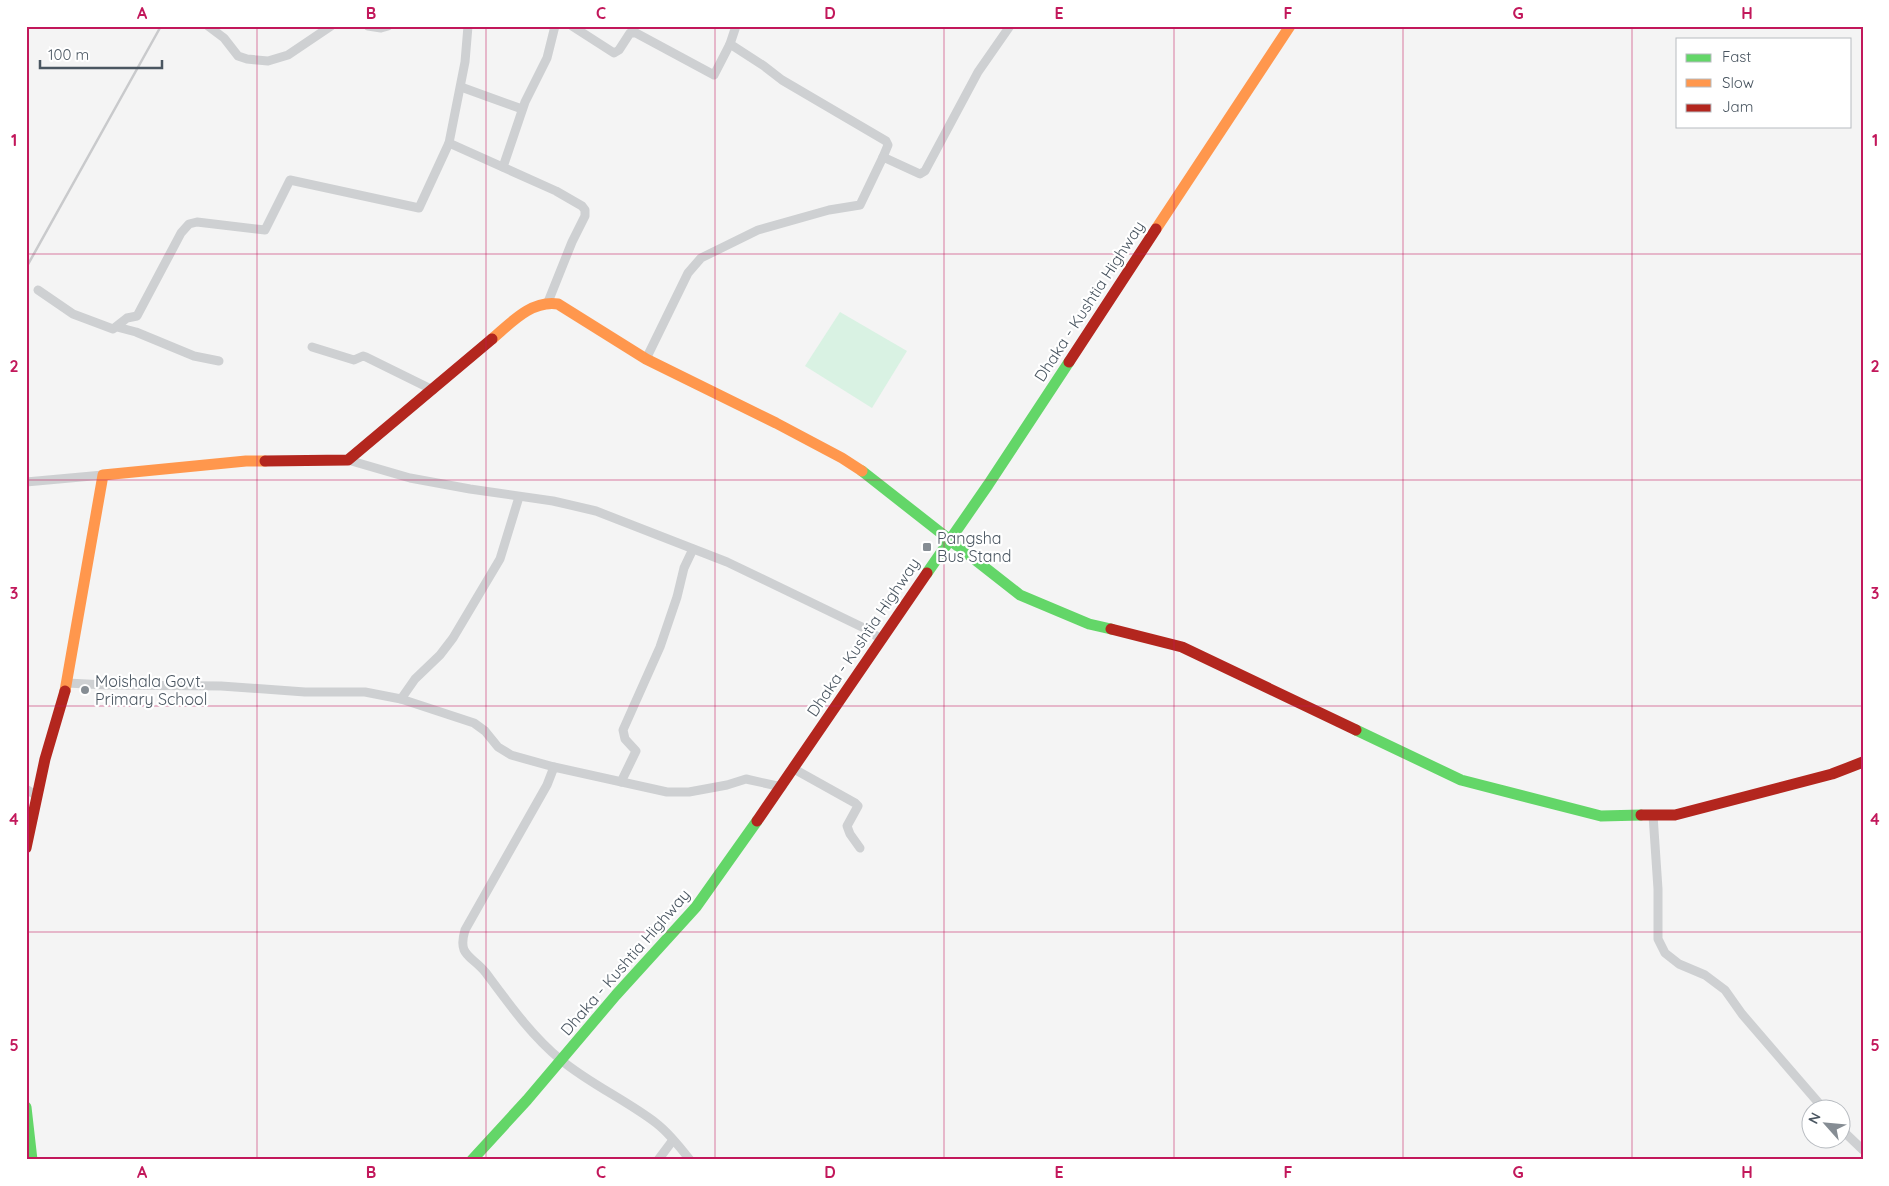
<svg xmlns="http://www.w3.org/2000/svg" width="1889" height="1186" font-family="Quicksand,sans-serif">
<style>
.green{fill:#d9f2e3}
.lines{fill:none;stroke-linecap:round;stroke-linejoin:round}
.street{stroke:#ced0d2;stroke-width:9}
.fast{stroke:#63d668;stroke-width:11}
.slow{stroke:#ff974d;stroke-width:11}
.jam{stroke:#b3261e;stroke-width:11}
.rail{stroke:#c9cacc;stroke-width:2.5}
.grid{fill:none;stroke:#c2185b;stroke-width:1;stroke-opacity:0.55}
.poi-dot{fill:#868d94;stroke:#fff;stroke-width:2}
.labels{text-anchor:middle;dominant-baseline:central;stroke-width:4.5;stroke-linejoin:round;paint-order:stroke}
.street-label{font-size:16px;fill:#4a5661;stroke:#fff}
.poi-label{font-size:16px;fill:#4a5661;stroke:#fff;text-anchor:start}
.neatline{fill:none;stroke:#c2185b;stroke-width:2}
.grid-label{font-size:16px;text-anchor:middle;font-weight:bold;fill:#c2185b}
</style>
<rect width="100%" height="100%" fill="#f4f4f4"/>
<polygon class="green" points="840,312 907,351 872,408 805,366"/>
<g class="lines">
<g class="street">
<polyline points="208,26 224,38 238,56 247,59 268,61 288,55 331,26"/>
<polyline points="368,26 381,28 388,26"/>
<polyline points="572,26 614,53 619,50 630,33 636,33 714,75 730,44"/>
<polyline points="736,26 730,44 764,66 782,80 886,141 888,145 883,157"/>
<polyline points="461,87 522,109"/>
<polyline points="449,143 556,191 582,206 585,210 585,216 572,242 548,302"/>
<polyline points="503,167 525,102 547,58 555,26"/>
<polyline points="38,290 73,314 113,329 127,318 137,316 181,233 189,224 197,222 265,230 290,180 419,208 449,143 465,62 468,26"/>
<polyline points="117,327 136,332 194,356 219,361"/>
<polyline points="312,347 354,360 363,356 366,357 433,390"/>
<polyline points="646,359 688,273 701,258 758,230 829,210 860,205 883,157 920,174 925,171 978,72 1010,26"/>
<polyline points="348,460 410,478 470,489 553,501 596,511 727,562 864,628 881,639"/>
<polyline points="26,482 103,475"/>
<polyline points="67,683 106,685 221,686 305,692 365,692 401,699 474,723 485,731 498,747 511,755 554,767"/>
<polyline points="401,699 415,679 440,655 453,638 500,559 519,497"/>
<polyline points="794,769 855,803 858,806 847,826 850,834 860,848"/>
<polyline points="621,782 636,751 625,739 623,730 660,647 677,597 684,568 693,549"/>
<polyline points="26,789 37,796"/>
<polyline points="1653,815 1658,889 1658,939 1665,953 1679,964 1705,975 1725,990 1742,1014 1823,1108"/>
<polyline points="1842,1130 1863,1150"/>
<polyline points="658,1160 673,1140"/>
<path d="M690 1160C680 1147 669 1133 656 1123 626 1100 590 1084 561 1060 531 1035 509 1004 486 973 472 955 457 957 465 930L547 785 554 767 667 792H689L727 785 746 779 782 787"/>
</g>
<g class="fast">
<polyline points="862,471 1020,595 1089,624 1111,629"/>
<polyline points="927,573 988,485 1069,362"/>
<polyline points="1356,730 1461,780 1601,816 1641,815"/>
<polyline points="26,1107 32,1160"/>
<polyline points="472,1160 527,1100 616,995 696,907 757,821"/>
</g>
<g class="slow">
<polyline points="1156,229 1290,26"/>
<path d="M492 339C511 323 531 300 558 304L646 359 776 423 842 458 862 471"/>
<polyline points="65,691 103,475 246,461 265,461"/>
</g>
<g class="jam">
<polyline points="1069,362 1156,229"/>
<polyline points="265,461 348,460 492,339"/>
<polyline points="1111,629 1182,647 1356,730"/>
<polyline points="1641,815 1675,815 1832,774 1863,762"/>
<polyline points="757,821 927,573"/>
<polyline points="26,848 45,759 65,691"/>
</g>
<polyline class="rail" points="26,268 161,26"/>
</g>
<path class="grid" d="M257 26V1160M486 26V1160M715 26V1160M944 26V1160M1174 26V1160M1403 26V1160M1632 26V1160M26 254H1863M26 480H1863M26 706H1863M26 932H1863"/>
<g class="poi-dot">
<rect x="922" y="542" width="10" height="10" rx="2.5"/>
<circle cx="85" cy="690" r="5"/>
</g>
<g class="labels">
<g class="street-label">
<text transform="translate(1089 301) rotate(-57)">Dhaka - Kushtia Highway</text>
<text transform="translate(863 637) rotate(-56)">Dhaka - Kushtia Highway</text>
<text transform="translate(625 962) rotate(-49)">Dhaka - Kushtia Highway</text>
</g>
<g class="poi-label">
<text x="937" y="538">Pangsha<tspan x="937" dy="18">Bus Stand</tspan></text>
<text x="95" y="681">Moishala Govt.<tspan x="95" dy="18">Primary School</tspan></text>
</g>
</g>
<rect width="1889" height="1186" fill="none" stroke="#ffffff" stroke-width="55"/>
<rect x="1676" y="38" width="175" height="90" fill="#ffffff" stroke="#b7bbc0"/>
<rect x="1686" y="54" width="25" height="8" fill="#63d668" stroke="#b7bbc0"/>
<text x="1722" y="62" font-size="15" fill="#4a5661">Fast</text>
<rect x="1686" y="79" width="25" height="8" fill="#ff974d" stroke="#b7bbc0"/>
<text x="1722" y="88" font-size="15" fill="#4a5661">Slow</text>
<rect x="1686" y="104" width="25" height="8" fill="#b3261e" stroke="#b7bbc0"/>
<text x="1722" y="112" font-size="15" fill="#4a5661">Jam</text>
<g transform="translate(1826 1124) rotate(297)"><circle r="24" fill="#ffffff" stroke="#b7bbc0"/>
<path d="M0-4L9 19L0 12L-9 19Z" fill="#868d94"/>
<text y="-8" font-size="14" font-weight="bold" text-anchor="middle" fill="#4a5661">N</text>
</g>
<path d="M40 60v8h122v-8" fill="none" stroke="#4a5661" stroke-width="2.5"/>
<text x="48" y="60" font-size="15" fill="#4a5661" stroke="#ffffff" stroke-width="4" paint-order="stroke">100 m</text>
<rect x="28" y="28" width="1834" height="1130" class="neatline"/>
<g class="grid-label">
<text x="142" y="19">A</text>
<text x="371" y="19">B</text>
<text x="601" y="19">C</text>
<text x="830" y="19">D</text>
<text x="1059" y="19">E</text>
<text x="1288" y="19">F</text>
<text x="1518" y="19">G</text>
<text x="1747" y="19">H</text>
<text x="14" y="146">1</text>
<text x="1875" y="146">1</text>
<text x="14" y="372">2</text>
<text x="1875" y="372">2</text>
<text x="14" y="599">3</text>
<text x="1875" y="599">3</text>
<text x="14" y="825">4</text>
<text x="1875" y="825">4</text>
<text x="14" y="1051">5</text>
<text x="1875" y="1051">5</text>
<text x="142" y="1178">A</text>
<text x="371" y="1178">B</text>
<text x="601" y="1178">C</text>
<text x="830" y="1178">D</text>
<text x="1059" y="1178">E</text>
<text x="1288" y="1178">F</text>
<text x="1518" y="1178">G</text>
<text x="1747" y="1178">H</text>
</g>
</svg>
